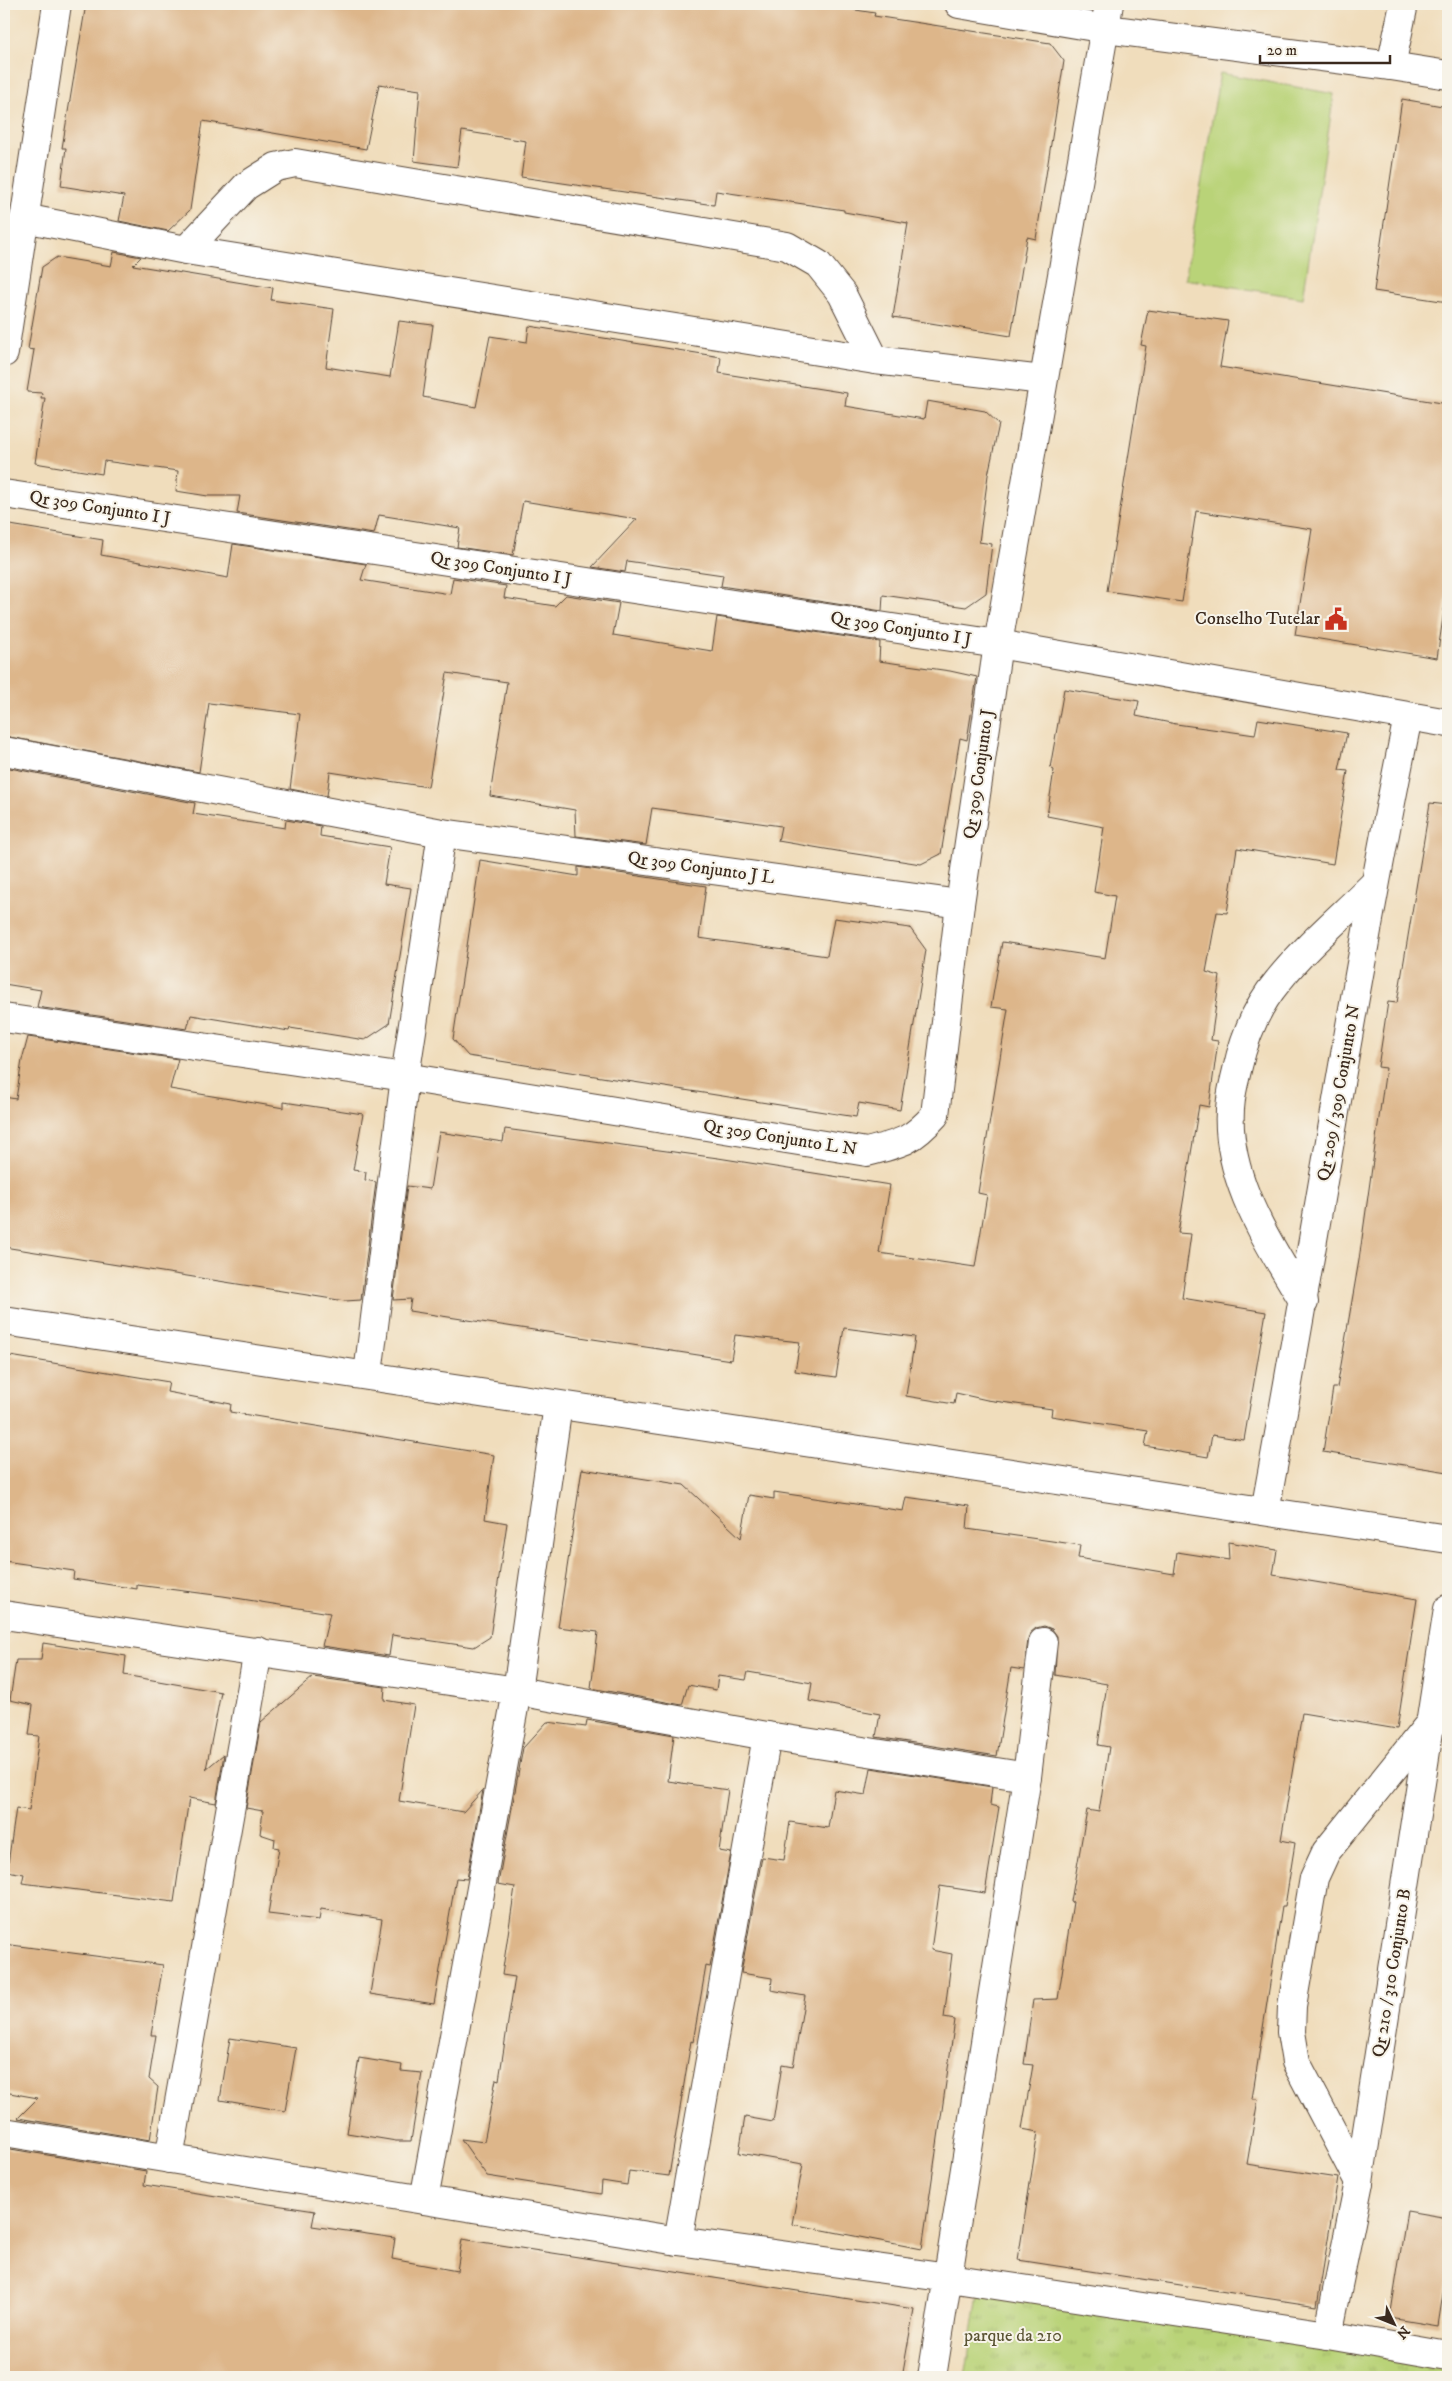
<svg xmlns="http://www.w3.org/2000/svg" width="1452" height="2381" font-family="'IM FELL DW Pica',serif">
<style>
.green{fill:#b9d378;stroke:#7a7e4b}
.park{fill:url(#park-tufts);stroke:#7a7e4b}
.building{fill:#ddb68a}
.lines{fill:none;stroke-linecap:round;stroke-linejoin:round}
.minor-casing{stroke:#564536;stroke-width:30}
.tertiary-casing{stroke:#564536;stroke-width:30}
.minor{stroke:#fff;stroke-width:28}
.tertiary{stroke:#fff;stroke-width:28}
.labels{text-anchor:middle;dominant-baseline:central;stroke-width:4;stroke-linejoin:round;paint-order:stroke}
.street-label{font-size:18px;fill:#3b2a1e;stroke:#f7f3e8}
.poi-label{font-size:18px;fill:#3b2a1e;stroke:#f7f3e8;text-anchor:end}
.park-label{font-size:18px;fill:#5a5434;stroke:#f7f3e8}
</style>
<defs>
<pattern id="park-tufts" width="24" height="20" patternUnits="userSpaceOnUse" patternTransform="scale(1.25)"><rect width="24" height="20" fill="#b9d378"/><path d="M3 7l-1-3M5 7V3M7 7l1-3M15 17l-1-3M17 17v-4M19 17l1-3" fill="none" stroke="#a0b567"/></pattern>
</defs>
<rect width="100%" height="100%" fill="#f7f3e8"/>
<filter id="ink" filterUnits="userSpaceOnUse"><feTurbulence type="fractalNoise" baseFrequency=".02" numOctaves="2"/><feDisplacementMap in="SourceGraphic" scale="10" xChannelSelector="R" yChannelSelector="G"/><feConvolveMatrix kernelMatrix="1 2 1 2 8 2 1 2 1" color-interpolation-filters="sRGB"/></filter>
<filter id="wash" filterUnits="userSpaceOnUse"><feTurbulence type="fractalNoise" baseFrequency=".0096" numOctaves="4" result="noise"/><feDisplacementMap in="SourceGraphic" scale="20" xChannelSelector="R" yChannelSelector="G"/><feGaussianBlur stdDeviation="1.12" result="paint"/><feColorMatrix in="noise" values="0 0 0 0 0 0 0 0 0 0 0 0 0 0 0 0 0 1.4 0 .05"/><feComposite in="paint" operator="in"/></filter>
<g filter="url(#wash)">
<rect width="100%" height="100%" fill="#f0ddbc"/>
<polygon class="green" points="1220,73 1334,94 1303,298 1185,279"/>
<polygon class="park" points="979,2289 1448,2362 1448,2377 965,2377"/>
<g id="blocks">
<g class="building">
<polygon points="86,4 817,4 875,13 874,16 1050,43 1064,61 1036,239 1027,237 1011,336 893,317 908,223 844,212 844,210 716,191 714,205 521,177 526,141 462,131 457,167 414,161 420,90 379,84 366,149 203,121 190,210 168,231 119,221 124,196 61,186 66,148 62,148"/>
<polygon points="1402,99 1448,107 1448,302 1374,291"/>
<polygon points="114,252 141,257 133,265 273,288 271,300 334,309 326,367 390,377 399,321 433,325 423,397 476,407 490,336 527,342 529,326 721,357 719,373 847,393 845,406 924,419 927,401 985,411 999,424 988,475 979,542 992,544 986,593 966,607 883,595 882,611 721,586 723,575 627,561 625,572 592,567 637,519 523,501 513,555 457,547 460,528 379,515 374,534 237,513 240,496 208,496 176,491 178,471 104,461 102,474 35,463 45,398 41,398 42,393 27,392 34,350 28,349 42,267 57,257 111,266"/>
<polygon points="1148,310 1228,321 1220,367 1448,404 1448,584 1437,658 1295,635 1312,529 1196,511 1182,602 1107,591 1146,346 1141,345"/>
<polygon points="4,524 103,540 101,555 228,578 233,544 366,564 361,580 450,594 453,578 506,586 504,598 555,606 566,595 619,603 613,635 712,651 717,617 880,642 879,661 950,671 977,677 967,740 960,738 941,854 921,864 843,852 778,841 781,826 652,808 646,845 576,836 575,810 490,796 507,682 447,673 428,787 330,772 327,796 290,789 300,714 209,703 199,772 4,736"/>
<polygon points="1064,689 1139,701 1136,716 1176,724 1255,735 1258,719 1347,733 1339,770 1348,771 1333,864 1237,848 1227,913 1217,912 1206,972 1220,976 1211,1040 1218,1041 1209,1107 1199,1105 1178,1233 1191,1234 1182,1298 1266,1312 1244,1440 1212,1435 1208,1457 1145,1446 1148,1431 1051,1416 1052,1409 987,1400 956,1393 954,1404 906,1396 915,1337 844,1328 836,1377 795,1371 800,1342 735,1335 731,1360 409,1311 411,1299 393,1300 407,1186 430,1189 439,1132 503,1142 505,1129 718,1158 890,1185 879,1253 975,1267 987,1195 978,1193 1008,1009 991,1007 1002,942 1105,958 1115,896 1094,892 1104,827 1047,816 1054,770 1050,768"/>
<polygon points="4,767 195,803 193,814 285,828 286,820 321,826 320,836 390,847 384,884 411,888 389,1024 365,1040 290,1028 289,1031 191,1015 187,1029 37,1007 41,990 4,984"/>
<polygon points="1430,803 1448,805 1448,1472 1323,1452 1333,1388 1337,1388 1359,1260 1386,1068 1378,1067 1388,1002 1397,1003"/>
<polygon points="480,860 578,876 578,867 706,886 699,938 827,956 834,918 910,928 926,950 900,1110 859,1103 856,1117 468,1056 453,1039"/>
<polygon points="28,1037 178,1059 170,1089 284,1108 284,1102 363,1114 353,1170 366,1172 365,1180 376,1182 361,1300 345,1301 4,1247 4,1097 16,1099 22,1060"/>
<polygon points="4,1355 169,1382 167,1392 231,1404 230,1412 494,1455 485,1519 507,1523 490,1637 474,1647 392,1635 389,1656 322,1646 330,1613 223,1596 137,1585 137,1589 73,1579 74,1571 4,1561"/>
<polygon points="582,1469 684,1485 741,1538 749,1495 774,1499 774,1492 903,1511 906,1497 969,1506 967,1529 1080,1545 1078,1558 1174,1574 1177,1552 1229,1560 1228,1542 1277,1550 1273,1575 1417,1599 1397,1729 1302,1713 1281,1840 1295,1843 1285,1906 1282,1906 1252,2099 1258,2099 1247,2164 1338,2178 1317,2306 1018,2260 1038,2132 1022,2129 1033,2065 1024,2064 1033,2000 1058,1999 1073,1902 1071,1901 1087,1810 1099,1812 1109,1747 1098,1745 1107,1684 1055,1675 1057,1636 1052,1629 1044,1626 1036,1628 1030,1633 1028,1640 1024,1670 1011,1668 997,1756 876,1737 880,1714 809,1701 812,1683 748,1672 746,1680 718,1676 716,1690 688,1685 682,1705 591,1688 598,1632 558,1627"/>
<polygon points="43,1643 126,1656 124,1675 221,1692 206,1769 224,1754 216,1803 189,1798 174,1902 22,1883 24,1874 7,1871 16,1808 29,1810 39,1736 29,1735 33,1705 10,1700 16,1660 41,1660"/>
<polygon points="313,1677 385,1687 384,1700 414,1705 399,1801 463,1812 483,1790 467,1879 456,1878 434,2004 370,1994 382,1919 321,1909 319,1920 268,1914 279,1848 274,1847 275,1839 260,1834 263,1811 246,1808 261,1722"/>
<polygon points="587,1720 674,1735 668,1781 728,1790 719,1851 731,1853 710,1967 706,1966 693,2042 691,2041 669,2176 629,2171 627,2185 602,2181 601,2194 487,2176 461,2139 484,2142 496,2079 499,2080 515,1977 502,1975 515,1887 498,1884 523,1748 547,1722 586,1727"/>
<polygon points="871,1768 992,1787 990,1805 999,1807 985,1893 940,1886 931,1950 952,1954 944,2018 955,2020 922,2249 792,2224 803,2164 739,2153 745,2117 773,2122 782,2065 793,2067 805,1996 771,1990 772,1978 741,1973 762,1857 784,1860 790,1822 828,1828 834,1790 866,1795"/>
<polygon points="4,1944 163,1965 151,2035 156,2035 149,2079 158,2087 150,2140 18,2118 38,2098 4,2092"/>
<polygon points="230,2038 296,2048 285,2111 220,2100"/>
<polygon points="359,2058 402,2065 401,2071 422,2073 411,2141 396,2141 347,2133"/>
<polygon points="4,2148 146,2171 144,2185 315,2211 312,2226 395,2238 392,2259 457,2271 462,2239 914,2309 902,2377 4,2377"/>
<polygon points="1407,2211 1448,2218 1448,2261 1438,2326 1390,2318"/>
</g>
</g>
</g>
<g filter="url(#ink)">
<use href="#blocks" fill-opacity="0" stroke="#564536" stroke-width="1"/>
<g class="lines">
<defs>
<g id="minor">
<polyline points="959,4 1106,29 1391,66 1404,4"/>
<polyline points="1391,66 1448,75"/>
<polyline points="24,218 186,250 875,360 1043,380"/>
<polyline points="186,250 246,186 276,167 295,163 787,246 818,264 842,294 875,360"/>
<polyline points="4,353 57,4"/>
<polyline points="4,494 998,644 1448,723"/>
<polyline points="4,751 442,833 960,904"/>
<path d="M4 1018 405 1077 867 1152C901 1143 911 1142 935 1115L960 904 998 644 1109 4"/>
<path d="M1304 1302C1268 1242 1221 1173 1231 1099 1232 1089 1235 1079 1237 1070 1244 1038 1257 1006 1278 981 1306 946 1342 916 1374 884"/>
<polyline points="368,1374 405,1077 442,833"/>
<path d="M1265 1511C1314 1247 1354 981 1408 717"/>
<polyline points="4,1615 517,1691 767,1736 1027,1777"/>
<polyline points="4,2132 678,2241 949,2278 1328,2335 1448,2356"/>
<polyline points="169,2159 258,1651"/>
<polyline points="1359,2182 1296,2062 1291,2032 1292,2006 1314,1878 1326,1852 1430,1723"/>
<polyline points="424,2200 517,1691 558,1405"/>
<polyline points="678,2241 767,1736"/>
<polyline points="1328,2335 1359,2182 1448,1609"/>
<polyline points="932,2377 1027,1777 1043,1642"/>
</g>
<polyline id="tertiary" points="4,1321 1448,1539"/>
</defs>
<use href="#minor" class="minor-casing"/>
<use href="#tertiary" class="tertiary-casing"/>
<use href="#minor" class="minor"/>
<use href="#tertiary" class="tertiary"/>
</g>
</g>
<defs>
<symbol id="civic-bare" viewBox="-9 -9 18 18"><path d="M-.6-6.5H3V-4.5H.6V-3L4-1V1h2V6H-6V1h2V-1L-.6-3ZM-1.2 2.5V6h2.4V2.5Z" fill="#c8321e" stroke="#f7f3e8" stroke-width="2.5" paint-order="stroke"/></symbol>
</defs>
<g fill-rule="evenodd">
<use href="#civic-bare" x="1320" y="603" width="32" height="32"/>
</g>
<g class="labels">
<g class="street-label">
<text transform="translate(100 508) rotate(9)">Qr 309 Conjunto I J</text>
<text transform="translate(501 569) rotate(9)">Qr 309 Conjunto I J</text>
<text transform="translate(901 629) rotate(9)">Qr 309 Conjunto I J</text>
<text transform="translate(979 774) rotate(-82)">Qr 309 Conjunto J</text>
<text transform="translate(701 868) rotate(8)">Qr 309 Conjunto J L</text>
<text transform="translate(1339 1093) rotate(-80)">Qr 209 / 309 Conjunto N</text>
<text transform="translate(780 1138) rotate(9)">Qr 309 Conjunto L N</text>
<text transform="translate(1392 1973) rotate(-81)">Qr 210 / 310 Conjunto B</text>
</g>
<g class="poi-label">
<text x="1320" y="619">Conselho Tutelar</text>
</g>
<g class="park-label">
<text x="1013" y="2336">parque da 210</text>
</g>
</g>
<rect width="1452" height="2381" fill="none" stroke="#f7f3e8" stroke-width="20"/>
<g transform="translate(1394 2324) rotate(133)" stroke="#f7f3e8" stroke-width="4" paint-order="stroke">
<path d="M0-4L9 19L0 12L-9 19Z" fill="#3b2a1e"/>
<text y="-8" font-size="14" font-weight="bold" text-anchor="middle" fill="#3b2a1e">N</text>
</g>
<path d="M1260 55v8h130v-8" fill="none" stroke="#3b2a1e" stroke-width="2.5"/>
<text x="1267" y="55" font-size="15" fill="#3b2a1e" stroke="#f7f3e8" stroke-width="4" paint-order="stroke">20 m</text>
</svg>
